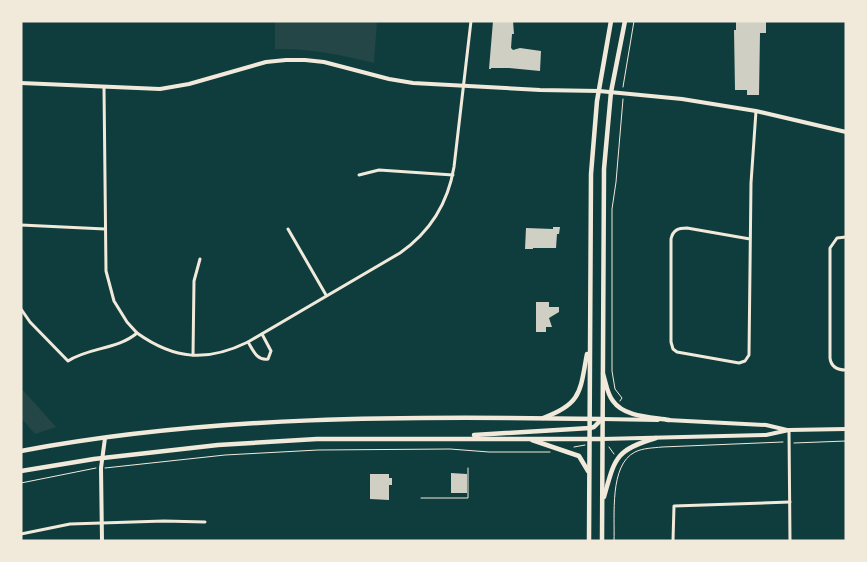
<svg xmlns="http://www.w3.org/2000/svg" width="867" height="562" font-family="Signika,sans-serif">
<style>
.green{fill:#244646}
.building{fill:#cfcfc3}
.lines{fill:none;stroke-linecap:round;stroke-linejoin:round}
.path{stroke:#f1e9da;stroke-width:1}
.service{stroke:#f1e9da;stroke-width:1}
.minor{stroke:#f1e9da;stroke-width:3}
.tertiary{stroke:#f1e9da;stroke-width:4}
.secondary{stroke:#f1e9da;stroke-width:4.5}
</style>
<rect width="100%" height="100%" fill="#0f3d3e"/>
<g class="green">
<path d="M275 21H377L374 63C341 55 310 48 275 49Z"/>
<polygon points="21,388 56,427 35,434 21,418"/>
</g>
<g class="building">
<polygon points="493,21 513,21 514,34 512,34 511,48 513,50 520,48 541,51 540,71 509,68 491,68 491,69 489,69"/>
<polygon points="736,21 766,21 766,33 760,33 759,95 747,95 747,90 735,90 734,30 736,30"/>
<polygon points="553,227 560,227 559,234 557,234 556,248 533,248 533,249 525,249 526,228 553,229"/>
<polygon points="536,302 549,302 549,307 559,307 559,312 549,318 552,327 546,327 546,332 536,332"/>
<polygon points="451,473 467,474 467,493 451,493"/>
<polygon points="370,474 389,474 389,478 392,478 392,485 389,485 389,500 370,499"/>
</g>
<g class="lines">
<g class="path">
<polyline points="623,87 634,21"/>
<polyline points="620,401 622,398 615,389 612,371 612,209 616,182 623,99"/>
<polyline points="794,443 846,441"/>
<polyline points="574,447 585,445"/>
<polyline points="609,447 614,454"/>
<polyline points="105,468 225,455 318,450 450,449 489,452 550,452"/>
<polyline points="21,483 96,468"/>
<path d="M614 541C615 516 609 465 635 452 643 448 653 448 662 447L783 442"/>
</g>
<polyline class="service" points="421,498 468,498 468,468"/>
<g class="minor">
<polyline points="104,87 106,271 114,301 127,322 137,333"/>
<polyline points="359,175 379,170 453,175"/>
<polyline points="21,225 105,229"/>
<polyline points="288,229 326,295"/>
<path d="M846 237 837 238 830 248V358C831 367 837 370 846 370"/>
<path d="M750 239 687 228C678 228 673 230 671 239V342L673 349 677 352 739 363 745 361 749 355 751 183 756 111"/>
<path d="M21 309 30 322 68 361C89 347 117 350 137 333 175 360 207 362 248 342L400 253C430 232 448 203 454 167L471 21"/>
<path d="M248 342C253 350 257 361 268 359L271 351 262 334"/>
<polyline points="193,355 194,281 200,259"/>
<polyline points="789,430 790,541"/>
<polyline points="21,534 70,524 164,521 205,522"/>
<polyline points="673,541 674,506 790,502"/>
</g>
<g class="tertiary">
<polyline points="21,83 160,89 189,84 266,62 286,60 305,60 324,62 389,79 413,83 540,90 599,91 682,99 756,111 846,132"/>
<polyline points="602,419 658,420"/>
<polyline points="667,420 766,425 787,430"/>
<polyline points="602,439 766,435 789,430 846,429"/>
<polyline points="102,541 101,468 105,438"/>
</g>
<g class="secondary">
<path d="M603 374C606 383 607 394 613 401 624 417 651 417 669 420"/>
<path d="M543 418C582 404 580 391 587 354"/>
<polyline points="474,435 590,428 594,427 602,419"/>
<polyline points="532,440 579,456 588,471"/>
<path d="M21 451C212 415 408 416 602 419"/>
<polyline points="21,471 94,459 218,445 317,439 602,439"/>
<path d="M604 497C615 458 615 450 656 438"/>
<polyline points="589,541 591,174 597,101 611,21"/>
<polyline points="602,541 604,169 611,92 625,21"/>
</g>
</g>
<rect width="867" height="562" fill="none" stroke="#f1e9da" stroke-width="45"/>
</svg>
